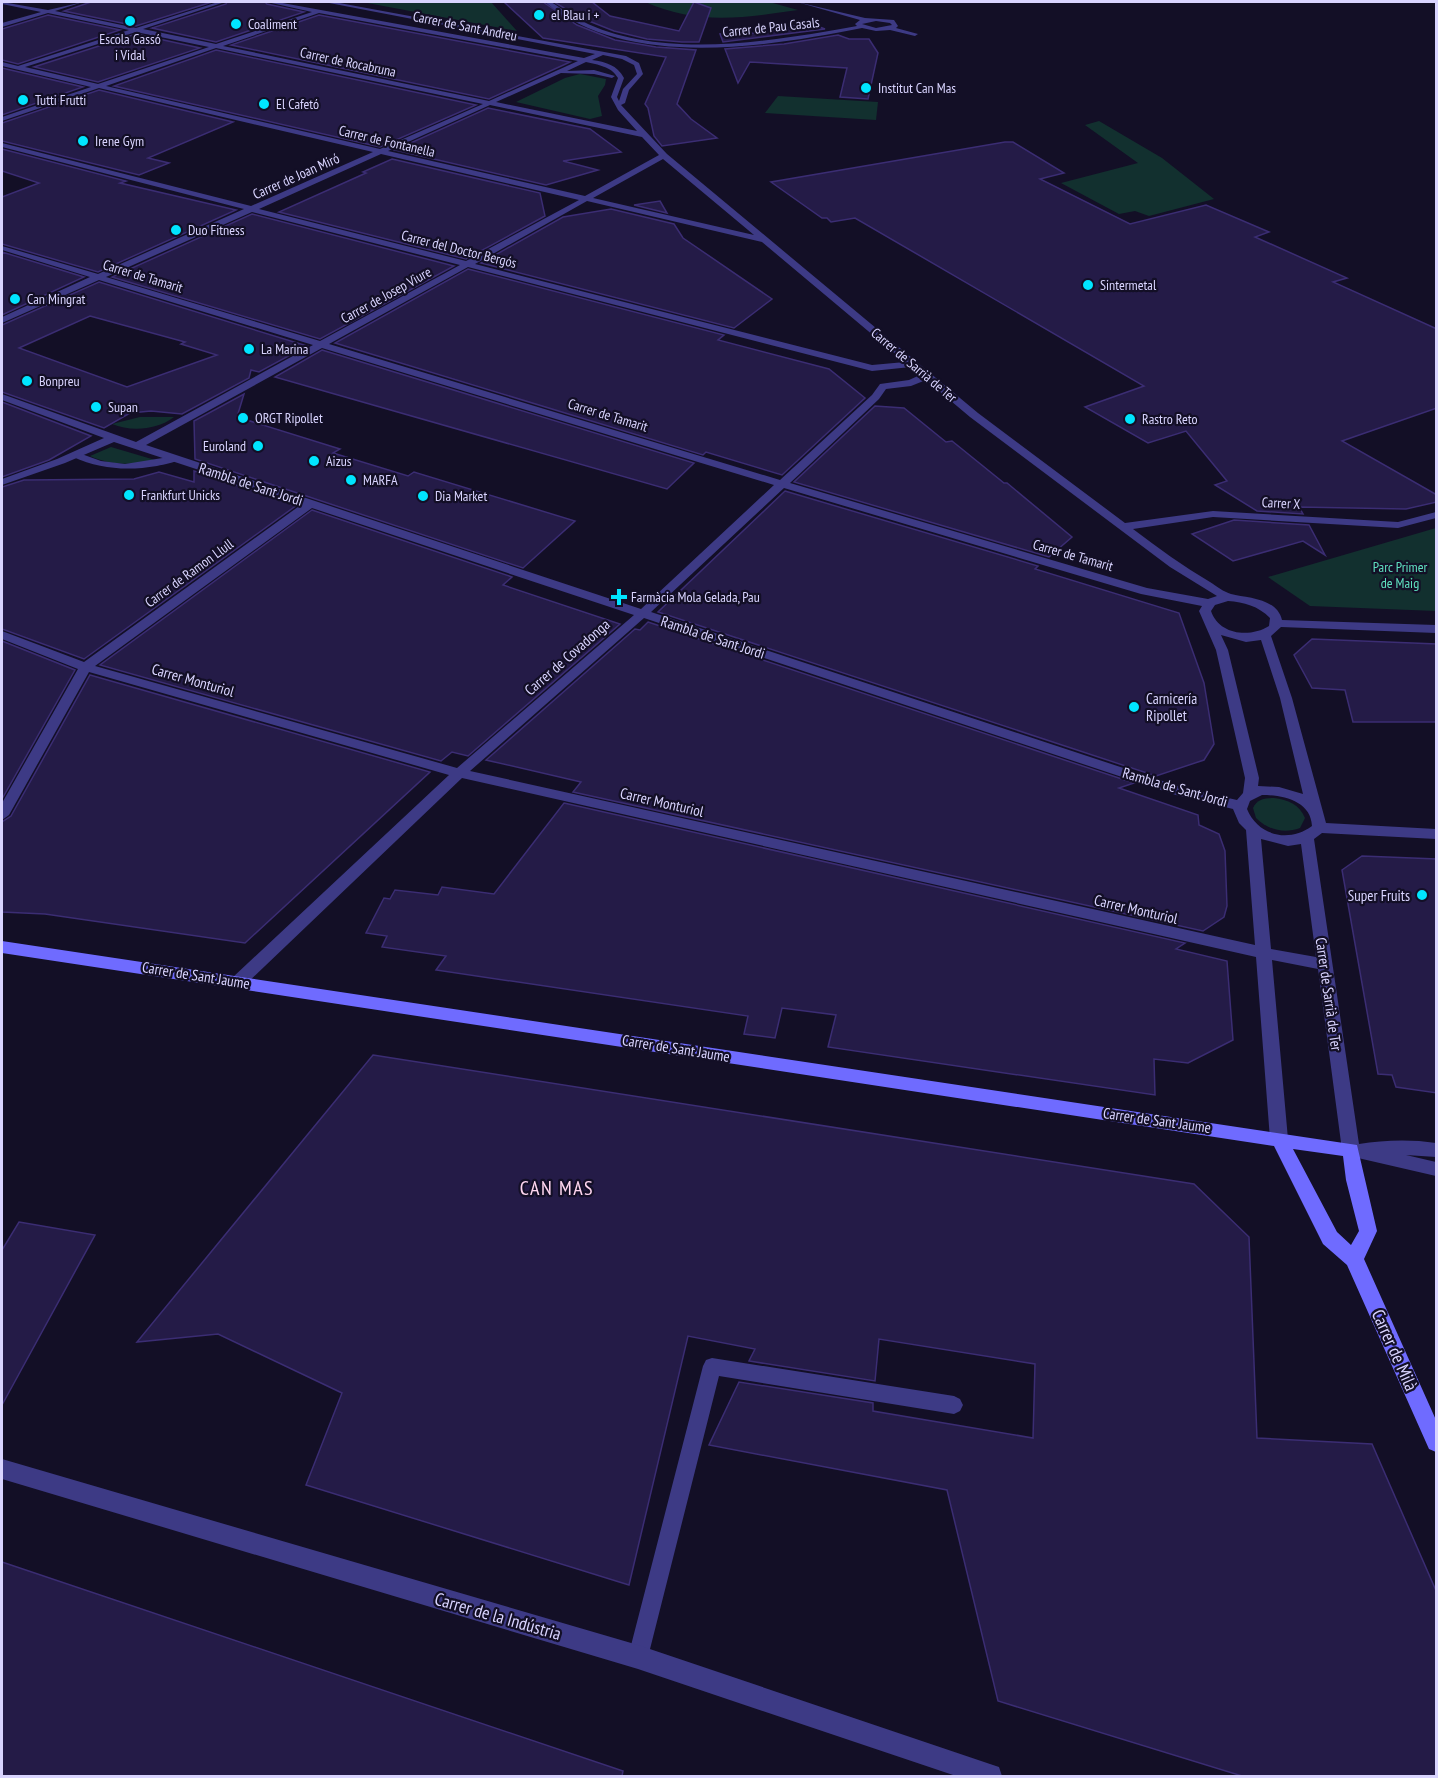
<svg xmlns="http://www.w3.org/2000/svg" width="1438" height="1778" font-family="'PT Sans Narrow',sans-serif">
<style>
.green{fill:#12302f}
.building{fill:#241b47;stroke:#3b2d73;stroke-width:1.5;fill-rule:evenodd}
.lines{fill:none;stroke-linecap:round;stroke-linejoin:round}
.lane{fill:#3d3a85;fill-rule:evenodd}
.street{fill:#3d3a85;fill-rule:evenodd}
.secondary{fill:#6f6bff;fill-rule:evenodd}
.poi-dot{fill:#00e5ff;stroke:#130f26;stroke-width:2}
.labels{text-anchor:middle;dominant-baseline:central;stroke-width:4.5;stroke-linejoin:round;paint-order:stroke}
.far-poi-label{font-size:14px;fill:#d9d4ff;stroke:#130f26;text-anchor:start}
.far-street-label{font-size:14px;fill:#d9d4ff;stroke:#130f26}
.far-park-label{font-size:14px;fill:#5fe0c0;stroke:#130f26}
.street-label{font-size:15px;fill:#d9d4ff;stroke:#130f26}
.poi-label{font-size:15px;fill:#d9d4ff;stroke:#130f26;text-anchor:start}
.near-street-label{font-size:18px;fill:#d9d4ff;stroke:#130f26}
.near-neighbourhood-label{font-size:20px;letter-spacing:1.5px;fill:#ffd6f0;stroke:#130f26}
</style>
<rect width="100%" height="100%" fill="#130f26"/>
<g class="green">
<polygon points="362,2 491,2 517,31"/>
<path d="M645 2H769L798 10C742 18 697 25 645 2Z"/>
<polygon points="580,74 606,79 605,85 598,96 602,116 590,119 516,102 565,78"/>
<polygon points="778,96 878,102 876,120 765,113"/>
<polygon points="1099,121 1162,158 1214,199 1149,216 1135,211 1119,214 1061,183 1138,163 1085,125"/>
<path d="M140 417H174C157 430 131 432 112 424Z"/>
<path d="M111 447 155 460C132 465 112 466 90 456Z"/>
<polygon points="1436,528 1436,611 1310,606 1268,577"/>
<path d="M1274 798C1288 800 1299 804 1305 818L1300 828C1284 834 1268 830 1256 818L1253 808C1257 799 1265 798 1274 798Z"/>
</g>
<g class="building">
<polygon points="91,2 212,2 136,26 64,11"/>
<polygon points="227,2 265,2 267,4 304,12 216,42 152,28 226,4"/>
<polygon points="504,2 543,2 577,25 615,40 656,47 696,50 677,104 691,119 717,138 662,146 654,136 648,108 645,104 666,57 543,38"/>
<polygon points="554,2 592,2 610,16 679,31 694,2 711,8 699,42 682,42 647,39 614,31 579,17"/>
<polygon points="48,15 120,30 18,64 2,60 2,29"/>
<polygon points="319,15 570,62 489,99 231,45"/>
<polygon points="809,23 825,29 723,42 720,34 758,33"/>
<polygon points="136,34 200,48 98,82 34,67"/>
<polygon points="838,35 849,39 869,39 878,53 868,99 840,97 847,68 750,62 738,83 725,49 784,44"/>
<polygon points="216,50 476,105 380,147 114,86"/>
<polygon points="2,68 83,87 2,115"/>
<polygon points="99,90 233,122 148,158 169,163 139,175 2,141 2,123"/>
<polygon points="488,108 590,129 621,152 563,161 598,170 546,185 395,150"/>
<polygon points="1005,142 1013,142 1064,173 1040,179 1130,224 1206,205 1269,232 1255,237 1347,278 1333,282 1437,329 1437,408 1342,441 1437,495 1437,502 1406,509 1299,507 1303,514 1257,511 1215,485 1227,481 1186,431 1148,443 1085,407 1144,386 855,218 831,222 827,218 822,218 771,182"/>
<polygon points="2,149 126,181 120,183 236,210 98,272 2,244 2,197 39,183 2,171"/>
<polygon points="392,159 540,193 545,216 466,259 279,212 366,173 363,172"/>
<polygon points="660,201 667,213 634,205"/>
<polygon points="611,209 674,224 683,238 772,299 734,328 481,263 563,217"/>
<polygon points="252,214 454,266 320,339 112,277"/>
<polygon points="2,252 84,277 2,315"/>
<polygon points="468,269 724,335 718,340 829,369 865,398 782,475 706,452 703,455 335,343"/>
<path d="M99 282 307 346 259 372 251 370 249 378 182 414 151 411 130 413 104 428 2 392V325ZM90 316 185 342 181 344 217 355 127 387 19 348Z"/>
<polygon points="322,350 694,463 667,489 275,377"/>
<polygon points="244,394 237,417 340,449 333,453 408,476 414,472 575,521 523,568 195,459 194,421"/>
<polygon points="2,402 91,436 49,460 2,477"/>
<polygon points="875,406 904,408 946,442 952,441 1004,483 1007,483 1072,537 1049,557 794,482"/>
<polygon points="194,471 297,505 84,659 2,629 2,487 24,480 134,479 159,472 194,482"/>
<polygon points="785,491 1038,566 1035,569 1179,613 1204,683 1214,744 1204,760 1156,776 658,612"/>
<polygon points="312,510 512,577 503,585 620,624 468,756 452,752 441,761 100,665"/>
<polygon points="1234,520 1309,525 1325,555 1303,541 1233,561 1192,534"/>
<polygon points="648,622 1134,783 1119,788 1198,815 1199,825 1219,834 1225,851 1227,906 1224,917 1203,931 573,792 581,782 486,760 635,629 640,630"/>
<polygon points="1312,639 1437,644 1437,722 1353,722 1345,690 1312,688 1294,655"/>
<polygon points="2,641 75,670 2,799"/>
<polygon points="90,675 430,772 245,943 45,914 2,912 2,822 11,816"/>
<polygon points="564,803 1185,943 1176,949 1227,961 1233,1040 1188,1063 1154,1059 1155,1095 828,1047 836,1015 782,1008 775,1038 744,1034 748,1016 436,970 446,956 382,947 387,936 366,933 384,898 390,899 395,890 438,895 442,887 494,894"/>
<polygon points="1362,856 1437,859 1437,1093 1396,1087 1392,1075 1378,1074 1342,870"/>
<polygon points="373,1055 1194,1184 1249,1237 1257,1438 1372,1444 1437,1593 1437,1776 1242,1776 998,1701 947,1490 709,1445 739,1382 873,1403 873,1411 1033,1438 1035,1364 879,1339 875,1381 749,1361 755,1349 688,1336 629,1585 306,1485 342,1393 218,1334 137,1342"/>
<polygon points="19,1222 95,1235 2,1405 2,1250"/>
<polygon points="2,1562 623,1771 622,1776 2,1776"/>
</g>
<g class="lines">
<g class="lane">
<path d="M76 452 101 461 125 464 175 456 180 459C174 463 165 464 157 466 127 471 100 469 73 457V453Z"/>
<polygon points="712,1358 954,1396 960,1399 963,1405 960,1411 954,1414 719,1376 648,1657 645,1664 638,1667 631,1664 628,1657 703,1366 706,1360"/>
</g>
<g class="street">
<path d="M2 2 48 10 83 2 55 11 136 28 218 2H225L143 29 216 44 312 12 267 2H277L584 58 595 54 324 2H334L626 56 639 63 643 74 629 90 625 103 621 105 667 154 978 413 1125 523 1213 511 1398 522 1436 512V518L1398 528 1213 517 1133 529C1158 548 1183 566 1210 582 1216 586 1224 592 1231 594 1247 598 1277 598 1282 620L1436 625V633L1281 627 1271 636 1292 698 1326 823 1436 829V839L1322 833 1314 839 1359 1144C1383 1140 1411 1139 1436 1143V1157L1406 1155 1436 1162V1176L1345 1155 1342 1150 1318 969 1272 960 1288 1139 1285 1144 1279 1146 1273 1144 1270 1139 1256 957 462 778 244 986H232L230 982 232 978 449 775 89 672 9 815 2 820V803L78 669 2 639V631L84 662 302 504 114 442 65 463 2 485V479L57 459 104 438 2 400V394L136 442 313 345 99 280 2 323V317L90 277 2 250V246L98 274 244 209 2 147V143L251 206 373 152 99 88 2 121V117L91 87 2 66V62L18 66 129 30 48 13 2 27V23L41 12 2 4ZM319 13 578 61 489 101 223 46ZM136 32 209 47 98 84 25 67ZM216 48 483 104 380 149 106 86ZM603 55 622 59 634 65 637 74 623 89 619 101 617 97 624 78C617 65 606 62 592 60ZM586 62C598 65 611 66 618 78L611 97 618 110 637 131 496 102 561 73 594 74 612 78 615 76 594 70 567 71ZM490 105 642 137 659 155 585 196 388 151ZM381 154 579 200 466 261 259 209ZM663 159 754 235 593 198ZM587 201 762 242 905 362 872 365 475 264ZM252 212 460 265 320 341 106 277ZM468 267 872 371 911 367 920 375 909 380 880 384 872 395 780 480 329 344ZM322 348 774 485 641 609 146 445ZM926 380 970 417 1170 567 1217 596 1208 599 1147 588 790 483 879 399 886 389 911 386ZM784 488 1141 594 1202 606 1199 611 1216 650 1245 778 1243 793 1237 800 1184 788 651 612ZM312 508 634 615 457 768 95 666ZM1228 601C1244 602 1258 606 1270 618L1269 626C1250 638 1219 635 1211 611L1215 605ZM644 618 1176 795 1233 809 1239 823 1246 830 1255 945 470 771ZM1221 635 1246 642 1261 640 1280 698 1303 794 1279 787 1258 786 1259 778 1228 650ZM1262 795C1283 795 1311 801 1312 826 1289 843 1258 836 1247 809L1250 801ZM1261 839 1288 846 1301 844 1316 957 1271 949Z"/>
<path d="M545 2H551C561 8 571 16 582 21 661 61 774 41 857 26L855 24 860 20 797 2 865 18 894 20 898 26 896 28 918 34 915 36 890 30 876 31 862 28C766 47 627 70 545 2ZM876 21 890 23 892 25 876 28 862 24Z"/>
<polygon points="2,1459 638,1645 990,1764 999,1767 1002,1776 956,1776 638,1669 2,1479"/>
</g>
<path class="secondary" d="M2 941 1357 1145 1377 1231 1364 1259 1436 1420V1452L1429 1449 1347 1265 1323 1244 1274 1146 2 953ZM1293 1149 1343 1156 1346 1180 1359 1231 1351 1245 1337 1232Z"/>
</g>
<g class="poi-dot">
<circle cx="539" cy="15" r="6"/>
<circle cx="130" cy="21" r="6"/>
<circle cx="236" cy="24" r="6"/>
<circle cx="866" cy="88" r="6"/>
<circle cx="23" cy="100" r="6"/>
<circle cx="264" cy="104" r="6"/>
<circle cx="83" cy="141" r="6"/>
<circle cx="176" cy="230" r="6"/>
<circle cx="1088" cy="285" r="6"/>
<circle cx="15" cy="299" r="6"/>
<circle cx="249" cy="349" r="6"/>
<circle cx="27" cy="381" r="6"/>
<circle cx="96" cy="407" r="6"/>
<circle cx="243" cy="418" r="6"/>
<circle cx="1130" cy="419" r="6"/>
<circle cx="258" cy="446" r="6"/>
<circle cx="314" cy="461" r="6"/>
<circle cx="351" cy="480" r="6"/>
<circle cx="129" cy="495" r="6"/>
<circle cx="423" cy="496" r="6"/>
<path d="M616 588h6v6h6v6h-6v6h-6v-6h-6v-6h6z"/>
<circle cx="1134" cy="707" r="6"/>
<circle cx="1422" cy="895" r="6"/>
</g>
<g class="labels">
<g class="far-poi-label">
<text x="551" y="15">el Blau i +</text>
<text x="248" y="24">Coaliment</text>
<text x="130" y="39" text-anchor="middle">Escola Gassó<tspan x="130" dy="16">i Vidal</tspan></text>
<text x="878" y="88">Institut Can Mas</text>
<text x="35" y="100">Tutti Frutti</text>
<text x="276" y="104">El Cafetó</text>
<text x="95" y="141">Irene Gym</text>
<text x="188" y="230">Duo Fitness</text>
<text x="1100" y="285">Sintermetal</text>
<text x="27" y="299">Can Mingrat</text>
<text x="261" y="349">La Marina</text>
<text x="39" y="381">Bonpreu</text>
<text x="108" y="407">Supan</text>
<text x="255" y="418">ORGT Ripollet</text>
<text x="1142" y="419">Rastro Reto</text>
<text x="246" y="446" text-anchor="end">Euroland</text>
<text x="326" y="461">Aizus</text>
<text x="363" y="480">MARFA</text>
<text x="141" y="495">Frankfurt Unicks</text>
<text x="435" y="496">Dia Market</text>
<text x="631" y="597">Farmàcia Mola Gelada, Pau</text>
</g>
<g class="far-street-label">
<text transform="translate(465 26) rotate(11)">Carrer de Sant Andreu</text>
<text transform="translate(771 27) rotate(-6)">Carrer de Pau Casals</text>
<text transform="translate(348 62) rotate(12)">Carrer de Rocabruna</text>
<text transform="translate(387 141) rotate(13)">Carrer de Fontanella</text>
<text transform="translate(296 176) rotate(-24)">Carrer de Joan Miró</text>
<text transform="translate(459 249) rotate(14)">Carrer del Doctor Bergós</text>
<text transform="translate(143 276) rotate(17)">Carrer de Tamarit</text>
<text transform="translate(386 295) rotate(-29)">Carrer de Josep Viure</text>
<text transform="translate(914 365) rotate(40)">Carrer de Sarrià de Ter</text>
<text transform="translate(608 415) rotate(17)">Carrer de Tamarit</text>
<text transform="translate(1281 503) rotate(3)">Carrer X</text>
<text transform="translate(1073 555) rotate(16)">Carrer de Tamarit</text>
<text transform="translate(189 573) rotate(-36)">Carrer de Ramon Llull</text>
</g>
<g class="far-park-label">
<text x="1400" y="567">Parc Primer<tspan x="1400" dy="16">de Maig</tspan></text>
</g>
<g class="street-label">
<text transform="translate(251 484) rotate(18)">Rambla de Sant Jordi</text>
<text transform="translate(713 637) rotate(18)">Rambla de Sant Jordi</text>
<text transform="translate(567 657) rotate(-41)">Carrer de Covadonga</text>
<text transform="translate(193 680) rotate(16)">Carrer Monturiol</text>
<text transform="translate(1175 787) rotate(16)">Rambla de Sant Jordi</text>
<text transform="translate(662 802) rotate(13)">Carrer Monturiol</text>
<text transform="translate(1136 909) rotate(13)">Carrer Monturiol</text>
<text transform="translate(196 975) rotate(9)">Carrer de Sant Jaume</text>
<text transform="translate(1329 994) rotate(82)">Carrer de Sarrià de Ter</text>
<text transform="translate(676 1048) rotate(9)">Carrer de Sant Jaume</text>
<text transform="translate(1157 1120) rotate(8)">Carrer de Sant Jaume</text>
</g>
<g class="poi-label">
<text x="1146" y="698">Carnicería<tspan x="1146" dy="17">Ripollet</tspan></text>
<text x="1410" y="895" text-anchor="end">Super Fruits</text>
</g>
<g class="near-street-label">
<text transform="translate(1395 1350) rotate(66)">Carrer de Milà</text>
<text transform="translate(498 1616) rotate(16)">Carrer de la Indústria</text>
</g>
<g class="near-neighbourhood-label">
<text x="557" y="1188">CAN MAS</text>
</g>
</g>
<rect width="1438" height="1778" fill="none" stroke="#d9d4ff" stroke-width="6"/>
</svg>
